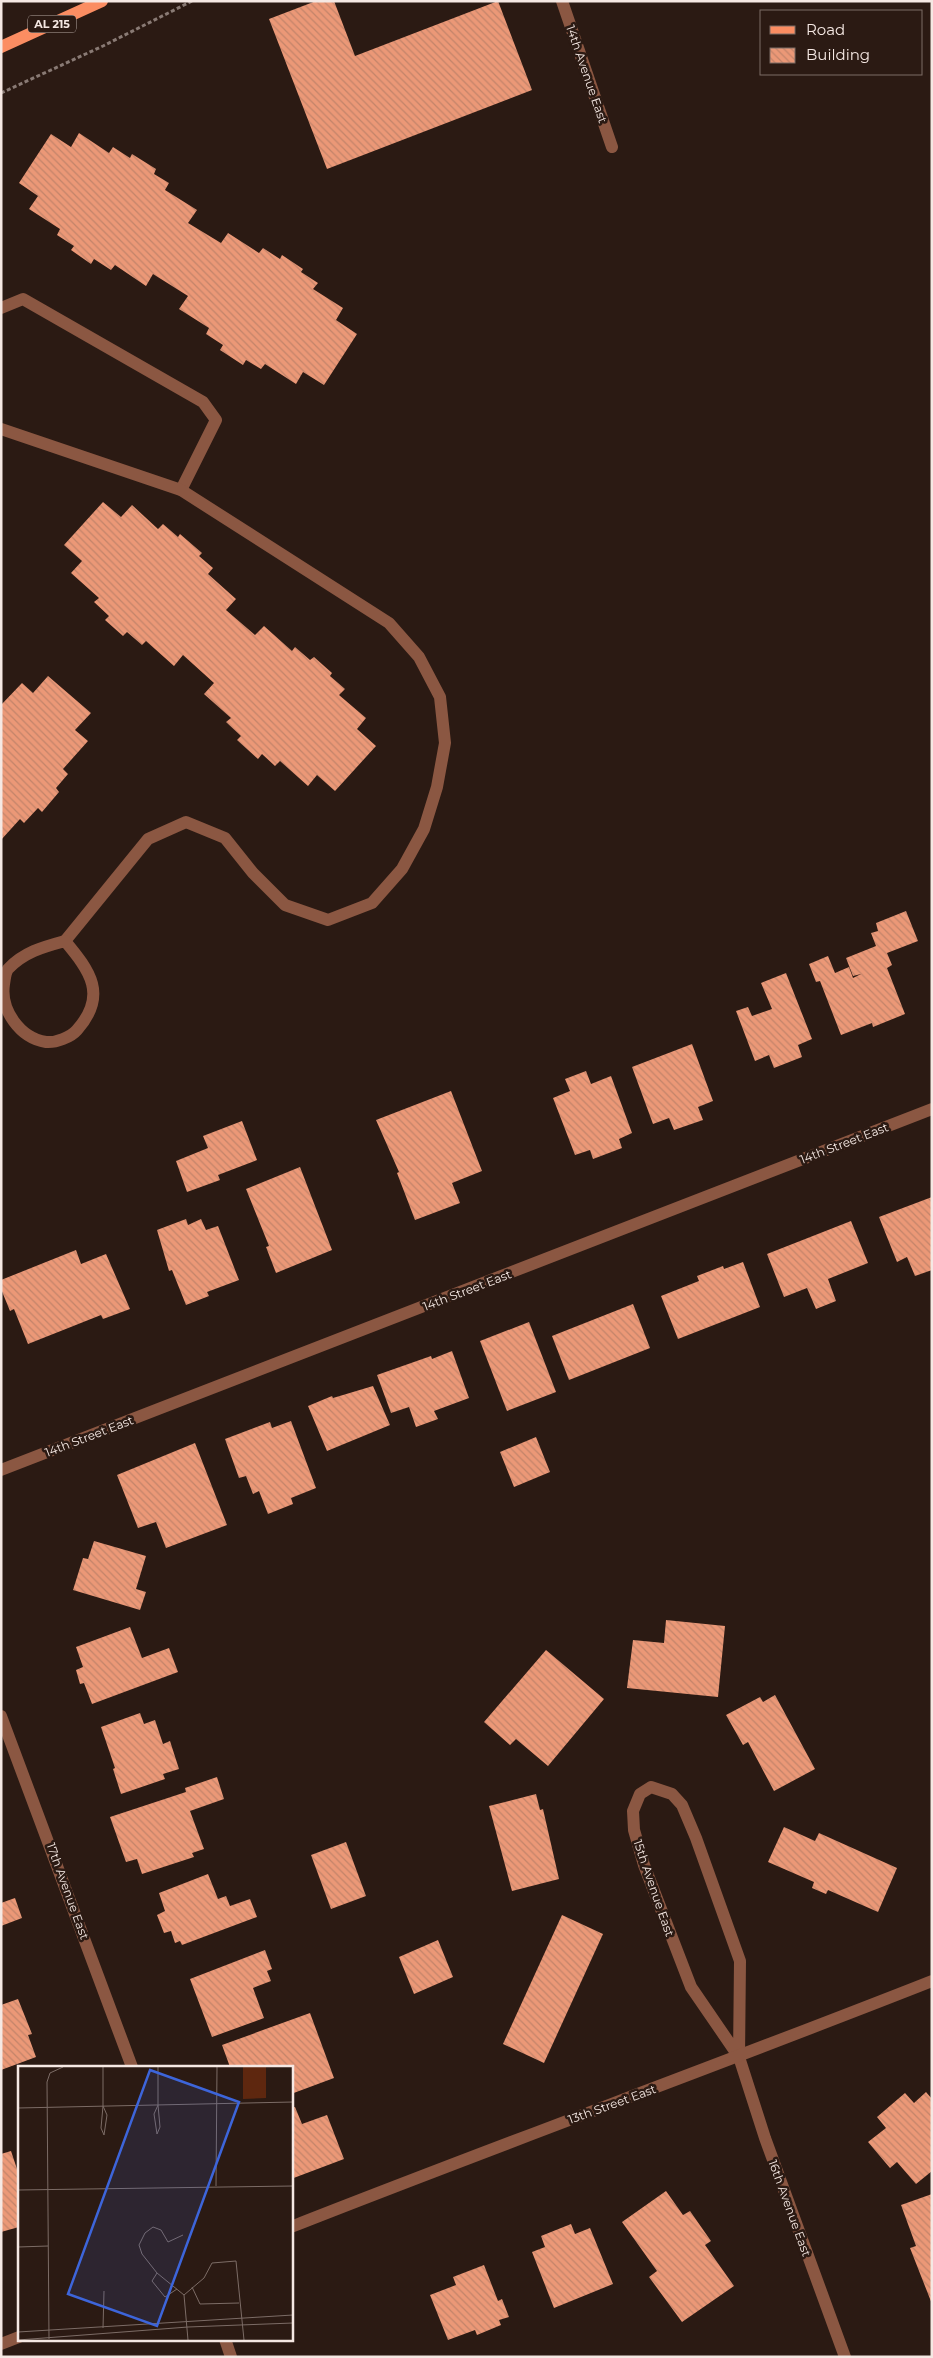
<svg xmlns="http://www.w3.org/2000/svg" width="933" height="2358" font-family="Montserrat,sans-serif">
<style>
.building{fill:url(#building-back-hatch)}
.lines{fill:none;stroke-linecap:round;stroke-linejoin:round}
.path{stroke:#897a74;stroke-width:3;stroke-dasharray:4 2.5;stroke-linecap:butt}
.service{stroke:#8b5742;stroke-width:12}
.minor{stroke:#8b5742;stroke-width:12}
.tertiary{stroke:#8b5742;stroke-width:12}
.primary{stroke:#fb8d62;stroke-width:12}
.labels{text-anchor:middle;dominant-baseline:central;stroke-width:5;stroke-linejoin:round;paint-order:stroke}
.shield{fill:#2b1a13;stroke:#b8aaa5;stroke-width:1}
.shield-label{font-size:11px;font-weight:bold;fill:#f5e8e3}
.street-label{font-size:12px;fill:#f5e8e3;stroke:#2b1a13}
.inset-road{fill:none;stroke:#7c6c66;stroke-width:1}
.view{fill:#3d65da;fill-opacity:0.15;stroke:#3d65da;stroke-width:2.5}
.inset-edge{fill:none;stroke:#f5e8e3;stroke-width:2.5}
</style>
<defs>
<pattern id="building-back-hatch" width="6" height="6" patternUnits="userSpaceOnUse" patternTransform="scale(1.25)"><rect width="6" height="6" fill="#eb9877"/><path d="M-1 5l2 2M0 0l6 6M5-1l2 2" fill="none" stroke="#c3846a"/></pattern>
</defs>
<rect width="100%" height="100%" fill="#2b1a13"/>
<g class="building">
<polygon points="316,1 334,1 355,56 498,1 532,90 327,169 269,19"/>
<polygon points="79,133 109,153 113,147 130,158 132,154 156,169 154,174 169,183 165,190 197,210 188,223 221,243 228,233 259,253 263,248 280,259 282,255 303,269 301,272 318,283 313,289 343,308 336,320 357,334 324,385 303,372 296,384 265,364 261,369 246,360 243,365 220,350 223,345 206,334 209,328 179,309 188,296 153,274 146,286 115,265 111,270 94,259 91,264 71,250 74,246 57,235 60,229 29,209 38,196 19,183 51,134 71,147"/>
<polygon points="103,502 121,517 132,505 158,529 163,524 178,537 180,534 202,553 199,556 213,568 208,574 236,599 226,610 255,635 264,626 292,651 295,647 310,660 314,657 332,673 330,676 345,689 339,695 366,718 357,729 376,746 335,791 317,775 308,786 280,761 275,766 262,754 258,759 237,740 241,736 226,722 231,718 204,694 214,683 183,655 174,666 146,641 142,645 127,632 123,636 105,620 109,616 94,602 99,598 71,573 82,561 64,545"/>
<polygon points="48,676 91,713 75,730 88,741 63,769 68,774 56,788 59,792 42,812 38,808 24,823 20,819 1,840 1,705 22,683 33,693"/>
<polygon points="906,911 918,941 887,953 892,965 887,968 905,1014 873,1027 872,1023 841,1035 820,981 816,982 809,964 828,956 835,973 849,967 853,978 861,974 853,976 846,958 876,946 871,933 878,931 876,923"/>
<polygon points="786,973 812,1039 798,1045 802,1057 774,1068 769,1055 755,1061 736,1011 748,1007 752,1016 772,1009 761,983"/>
<polygon points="692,1044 713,1101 698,1107 703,1120 674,1130 669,1118 653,1124 632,1067"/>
<polygon points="586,1071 591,1084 611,1076 632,1133 619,1139 622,1148 593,1159 590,1150 575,1155 553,1098 570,1091 565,1079"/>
<polygon points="451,1091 482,1171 452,1183 460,1203 415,1220 397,1173 399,1172 376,1120"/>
<polygon points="242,1121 257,1160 218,1175 220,1180 187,1192 176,1161 208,1148 203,1136"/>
<polygon points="300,1167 332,1250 276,1273 266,1247 269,1246 246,1189"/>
<polygon points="932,1197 932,1270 915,1276 907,1257 897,1262 879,1217"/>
<polygon points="186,1219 188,1225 201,1219 206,1230 218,1226 239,1280 207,1292 209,1296 186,1305 172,1270 169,1271 157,1230"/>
<polygon points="851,1221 868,1263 828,1279 836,1301 816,1309 807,1288 784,1297 767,1254"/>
<polygon points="76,1250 81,1264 106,1254 130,1309 103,1319 101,1315 28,1344 14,1309 10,1311 1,1289 1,1280"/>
<polygon points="743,1262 760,1307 678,1339 661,1296 699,1281 697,1276 723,1266 724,1269"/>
<polygon points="633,1304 650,1348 569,1380 552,1336"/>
<polygon points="529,1322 556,1392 507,1411 480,1341"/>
<polygon points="452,1351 469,1398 434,1411 438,1419 416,1427 409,1407 391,1413 377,1375 431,1356 432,1359"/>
<polygon points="373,1386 390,1425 327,1451 308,1406 332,1396 333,1398"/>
<polygon points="291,1421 316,1488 291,1498 293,1504 268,1514 259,1491 253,1494 246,1476 239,1478 225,1439 270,1422 272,1428"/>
<polygon points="536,1437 550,1472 514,1487 500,1452"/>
<polygon points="195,1443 227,1525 166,1548 156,1522 138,1528 117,1475"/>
<polygon points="94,1541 146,1556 136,1589 146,1592 140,1610 73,1590 83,1558 88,1559"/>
<polygon points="666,1620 725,1626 718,1697 627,1688 633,1640 664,1643"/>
<polygon points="130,1627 142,1658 169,1648 178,1672 92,1704 84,1683 80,1684 76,1670 83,1667 76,1647"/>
<polygon points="546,1650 604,1699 548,1766 516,1739 510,1745 484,1722"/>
<polygon points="775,1695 815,1769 774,1791 748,1742 743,1745 726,1715 760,1697 763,1702"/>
<polygon points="140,1713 144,1724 155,1720 163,1744 170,1741 179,1769 163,1774 165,1779 121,1794 113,1769 115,1768 101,1727"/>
<polygon points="217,1777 224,1799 190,1811 204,1849 192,1853 194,1857 142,1874 137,1859 126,1862 110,1817 186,1792 185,1788"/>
<polygon points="536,1794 540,1810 543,1809 559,1879 512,1891 489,1806"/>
<polygon points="784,1827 815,1841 819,1833 897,1868 878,1912 828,1890 826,1894 812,1888 814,1882 768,1862"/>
<polygon points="346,1842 366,1896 331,1909 311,1855"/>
<polygon points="208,1874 218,1899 226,1896 230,1906 250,1899 257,1917 182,1945 180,1941 175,1943 171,1931 164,1933 157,1915 165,1911 159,1893"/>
<polygon points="15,1898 22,1918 1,1926 1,1903"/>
<polygon points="562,1915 603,1934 544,2063 503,2044"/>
<polygon points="438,1940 453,1977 414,1994 399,1957"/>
<polygon points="265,1950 272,1969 267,1971 271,1981 253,1988 264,2018 212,2037 190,1979"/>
<polygon points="18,1999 32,2034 28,2035 36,2057 1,2070 1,2005"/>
<polygon points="310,2013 334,2078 291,2094 291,2067 230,2067 222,2045"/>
<polygon points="926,2092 932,2099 932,2171 916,2184 897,2162 890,2168 868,2142 886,2128 877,2117 905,2093 914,2103"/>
<polygon points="295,2107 302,2124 327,2115 344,2159 291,2179 291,2108"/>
<polygon points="11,2151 19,2175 19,2227 1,2232 1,2154"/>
<polygon points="666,2191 683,2215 690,2211 711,2241 705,2245 734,2286 682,2322 649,2277 657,2271 622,2222"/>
<polygon points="932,2194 932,2304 910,2248 916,2246 901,2205"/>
<polygon points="571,2224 575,2234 590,2228 613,2284 554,2308 532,2252 545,2247 541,2236"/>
<polygon points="484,2265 498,2301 502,2299 509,2317 499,2320 501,2325 477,2335 475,2330 448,2340 430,2295 456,2285 453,2277"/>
</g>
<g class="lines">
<polyline class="path" points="1,93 103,46 192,1"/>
<g class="service">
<polyline points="1,308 23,299 203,402 216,420 181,490"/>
<polyline points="1,429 181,490 389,623 419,657 440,697 445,743 437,787 424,829 402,869 372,903 328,920 285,905 253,873 225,838 186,822 148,839 65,941"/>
<path d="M65 941C90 971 108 995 77 1030 71 1037 56 1043 46 1042 20 1038 0 1010 4 984 5 979 5 973 8 969 24 952 43 947 65 941Z"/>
</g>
<g class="minor">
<polyline points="562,1 612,147"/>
<polyline points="1,1470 932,1109"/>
<polyline points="1,1716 132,2067"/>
<polygon points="651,1787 672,1794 682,1805 696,1838 740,1961 739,2057 691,1987 644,1865 634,1830 633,1811 640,1794"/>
<polyline points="739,2057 765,2138 845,2357"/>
<polyline points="225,2339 231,2357"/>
</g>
<g class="tertiary">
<path d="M291 2227C504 2143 719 2065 932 1981"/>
<polyline points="1,2344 19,2337"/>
</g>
<polyline class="primary" points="1,47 102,1"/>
</g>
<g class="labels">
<rect class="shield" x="28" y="15.5" width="48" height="17" rx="4"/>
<g class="shield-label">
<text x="52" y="24">AL 215</text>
</g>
<g class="street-label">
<text transform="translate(587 74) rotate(71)">14th Avenue East</text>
<text transform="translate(844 1143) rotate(-21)">14th Street East</text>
<text transform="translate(467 1290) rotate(-21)">14th Street East</text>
<text transform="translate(89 1436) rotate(-21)">14th Street East</text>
<text transform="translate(654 1888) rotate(71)">15th Avenue East</text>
<text transform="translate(68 1891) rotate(70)">17th Avenue East</text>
<text transform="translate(612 2104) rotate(-20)">13th Street East</text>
<text transform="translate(790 2208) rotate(70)">16th Avenue East</text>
</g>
</g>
<g transform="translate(18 2066)">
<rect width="275" height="275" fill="#2b1a13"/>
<path d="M225 1H248V32L225 33Z" fill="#5e270f"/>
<path class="inset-road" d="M85 1V40M140 39 142 61 139 68 136 48ZM140 39V1M85 40 89 49 86 69 83 62ZM0 42 275 36M198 120 199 1M0 124 275 120M165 169 150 176 143 164 135 161 127 167 121 179 124 188 139 207 166 229 170 274M0 181 30 180M139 207 134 215 147 231 159 223M174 221 182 238 221 237M166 229 186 212 194 197 218 195 226 274M85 262 86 225M0 266 275 249M31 273 29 16 32 7 45 1M0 274 170 261 275 257"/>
<path class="view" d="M132 4 221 36 139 260 50 228Z"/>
<rect width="275" height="275" class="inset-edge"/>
</g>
<rect width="933" height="2358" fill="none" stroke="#f5e8e3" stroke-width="5"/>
<rect x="760" y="10" width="162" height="65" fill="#2b1a13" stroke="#7c6c66"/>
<rect x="770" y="26" width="25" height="8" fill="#fb8d62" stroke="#7c6c66"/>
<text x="806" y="35" font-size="15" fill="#f5e8e3">Road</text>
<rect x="770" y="48" width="25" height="15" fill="url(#building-back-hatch)" stroke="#7c6c66"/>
<text x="806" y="60" font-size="15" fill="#f5e8e3">Building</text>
</svg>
